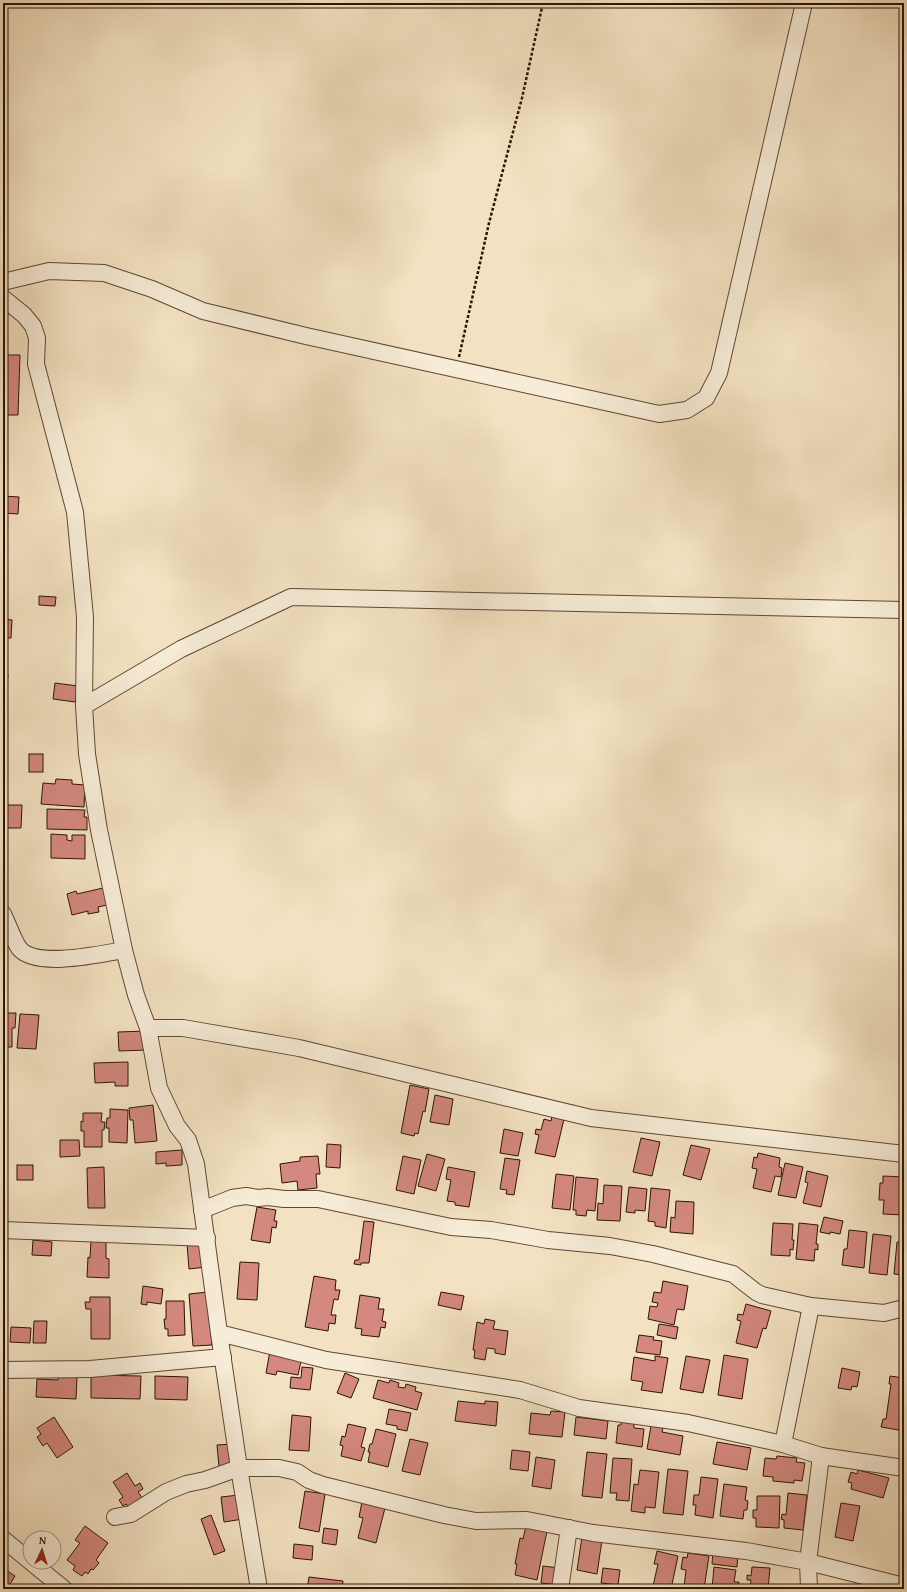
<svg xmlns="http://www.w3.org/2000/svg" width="907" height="1592" font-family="'Gentium Book Plus',serif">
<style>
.building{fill:#d4887f;stroke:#2d1305}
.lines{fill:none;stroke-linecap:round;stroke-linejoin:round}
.street-casing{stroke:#5e4734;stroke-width:18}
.path{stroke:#2d1305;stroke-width:2.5;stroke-dasharray:3 2;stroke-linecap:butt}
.street{stroke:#f7ecd7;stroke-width:16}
</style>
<rect width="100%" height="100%" fill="#f3e2c1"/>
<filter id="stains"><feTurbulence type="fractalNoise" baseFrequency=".005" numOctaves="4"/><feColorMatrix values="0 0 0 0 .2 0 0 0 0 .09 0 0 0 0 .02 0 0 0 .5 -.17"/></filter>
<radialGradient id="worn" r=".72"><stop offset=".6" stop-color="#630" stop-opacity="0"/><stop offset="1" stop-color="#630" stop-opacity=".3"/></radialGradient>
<g class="building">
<polygon points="3,355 20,355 18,415 3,415"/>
<polygon points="3,496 19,497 18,514 3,513"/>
<polygon points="39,596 56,597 55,606 39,605"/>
<polygon points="3,619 12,620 11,638 3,638"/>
<polygon points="3,674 8,674 6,693 3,693"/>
<polygon points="55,683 78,686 75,702 53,699"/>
<rect x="29" y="754" width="14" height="18"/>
<polygon points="56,779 72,780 72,784 85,785 84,807 41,804 43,783 55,784"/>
<polygon points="7,805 22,805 21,828 4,828 3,832 3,808 7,808"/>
<polygon points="47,809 85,810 84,817 87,817 87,830 47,829"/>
<polygon points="51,834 67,835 67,840 72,841 72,835 85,835 85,859 51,858"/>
<polygon points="103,888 107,905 98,907 99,912 88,914 88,911 72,915 67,894 76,891 77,894"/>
<polygon points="3,1013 16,1013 15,1028 12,1028 12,1047 3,1047"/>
<polygon points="20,1014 39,1015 36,1049 17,1048"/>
<polygon points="146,1031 147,1050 119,1051 118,1032"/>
<polygon points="128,1062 128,1086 115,1086 115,1082 95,1083 94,1063"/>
<polygon points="410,1085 429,1089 425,1112 423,1111 418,1134 415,1133 414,1136 401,1133"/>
<polygon points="435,1095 453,1099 449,1125 430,1122"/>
<polygon points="153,1105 157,1141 135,1143 133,1120 130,1120 129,1108"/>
<polygon points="110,1109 128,1110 127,1143 109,1142 109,1128 106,1128 107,1118 110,1118"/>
<polygon points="83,1113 102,1113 101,1122 105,1122 104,1130 102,1130 102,1147 84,1147 84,1131 81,1131 81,1121 83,1122"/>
<polygon points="552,1116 564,1119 555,1157 535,1153 539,1135 535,1134 536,1129 541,1130 544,1119 551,1121"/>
<polygon points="504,1129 523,1133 518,1156 500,1153"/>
<polygon points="641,1138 660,1142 652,1176 633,1172"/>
<polygon points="60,1140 79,1140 80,1156 60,1157"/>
<polygon points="327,1144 341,1145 340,1168 326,1167"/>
<polygon points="691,1145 710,1149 701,1180 683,1175"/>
<polygon points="182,1150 182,1165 166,1166 166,1163 156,1164 156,1152"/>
<polygon points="758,1153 780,1158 779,1167 782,1168 781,1177 775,1176 771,1192 753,1188 757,1169 752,1168 754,1157 757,1158"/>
<polygon points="427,1154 445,1159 436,1191 418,1186"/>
<polygon points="318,1156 320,1174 316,1174 317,1188 298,1190 297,1181 282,1183 280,1164 300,1161 300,1157"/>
<polygon points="403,1156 421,1160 414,1194 396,1190"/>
<polygon points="505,1158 520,1160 514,1195 506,1194 507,1190 500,1189"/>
<polygon points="785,1163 803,1167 796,1198 778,1195"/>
<rect x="17" y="1165" width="16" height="15"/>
<polygon points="104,1167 105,1208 88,1208 87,1168"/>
<polygon points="448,1167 475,1172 469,1207 455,1205 455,1202 447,1201 451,1180 446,1179"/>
<polygon points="807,1171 828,1176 821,1207 803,1203 808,1183 805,1182"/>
<polygon points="556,1174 574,1176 570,1210 552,1208"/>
<polygon points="883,1176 904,1177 904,1215 883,1214 884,1200 879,1200 880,1183 883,1183"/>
<polygon points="576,1177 598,1179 595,1211 587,1210 586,1216 576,1215 576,1210 573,1210"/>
<polygon points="604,1185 622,1186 620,1221 597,1220 598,1203 603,1204"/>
<polygon points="629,1187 647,1189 645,1211 635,1210 635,1213 626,1212"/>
<polygon points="651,1188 670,1190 666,1228 655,1226 655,1222 648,1221"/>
<polygon points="676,1201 694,1202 693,1234 670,1232 671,1217 675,1218"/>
<polygon points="257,1207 276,1210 274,1221 277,1221 276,1228 272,1227 270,1243 251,1240"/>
<polygon points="824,1217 843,1221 840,1234 830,1232 830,1234 820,1232"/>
<polygon points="364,1221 374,1222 369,1263 361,1263 361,1265 354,1264 355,1260 359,1260"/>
<polygon points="773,1223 793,1224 792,1240 794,1240 793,1250 790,1249 790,1256 771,1255"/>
<polygon points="799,1223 818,1225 816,1244 818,1244 818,1250 815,1249 814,1261 796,1259"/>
<polygon points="849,1230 867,1232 864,1268 842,1265 844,1249 847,1249"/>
<polygon points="873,1234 891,1236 887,1275 869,1273"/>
<polygon points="33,1240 52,1242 51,1256 32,1255"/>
<polygon points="91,1241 106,1241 106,1258 109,1259 109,1278 87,1277 88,1257 90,1258"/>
<polygon points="204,1242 206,1267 189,1269 187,1244"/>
<polygon points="897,1242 904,1243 904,1275 894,1274"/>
<polygon points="240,1262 259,1263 257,1300 237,1299"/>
<polygon points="314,1276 336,1280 335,1290 340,1290 338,1300 334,1299 331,1315 336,1315 335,1324 329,1323 328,1331 305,1327"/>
<polygon points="663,1281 688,1286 684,1310 677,1309 674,1325 648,1319 650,1306 657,1307 658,1303 652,1302 654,1292 661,1293"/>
<polygon points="143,1286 163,1289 161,1304 147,1302 147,1305 141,1304"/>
<polygon points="208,1292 212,1345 193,1346 189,1294"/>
<polygon points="441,1292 464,1296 461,1310 438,1305"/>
<polygon points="360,1295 380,1298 378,1309 384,1309 382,1321 386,1322 385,1328 381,1327 379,1337 361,1335 362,1329 355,1328"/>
<polygon points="90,1297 110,1297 110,1339 91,1339 91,1309 86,1309 85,1302 90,1302"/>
<polygon points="166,1301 184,1301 185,1335 168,1336 168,1329 165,1329 164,1319 166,1319"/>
<polygon points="746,1304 771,1311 766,1329 763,1328 757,1348 736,1343 741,1321 737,1320 738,1314 743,1315"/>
<polygon points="485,1319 495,1321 493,1329 508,1331 505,1355 495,1353 495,1349 487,1348 485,1360 474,1358 475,1350 473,1350 477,1322 484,1324"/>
<polygon points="34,1321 47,1321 46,1343 33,1343"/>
<polygon points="659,1324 678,1327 676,1339 657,1335"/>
<polygon points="11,1327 31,1328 30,1343 10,1342"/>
<polygon points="3,1330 6,1330 5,1345 3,1345"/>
<polygon points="639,1335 654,1337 653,1340 662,1341 660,1355 636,1352"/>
<polygon points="270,1351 302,1357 298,1375 277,1371 276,1375 266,1373"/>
<polygon points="724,1355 748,1359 742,1399 718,1395"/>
<polygon points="655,1356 668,1358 662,1393 641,1390 643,1382 631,1380 634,1357 655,1361"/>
<polygon points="686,1356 710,1360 703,1393 680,1389"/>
<polygon points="302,1367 313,1368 310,1390 290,1388 291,1377 301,1378"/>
<polygon points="842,1368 860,1372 857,1387 852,1386 851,1390 838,1388"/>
<polygon points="345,1373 359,1379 351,1398 337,1393"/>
<polygon points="91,1375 141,1376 140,1399 91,1398"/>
<polygon points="58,1376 77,1377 76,1399 36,1397 37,1379 58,1380"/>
<polygon points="155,1376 188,1377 187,1400 155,1399"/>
<polygon points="890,1376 904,1378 904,1431 881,1427 883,1419 886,1419 891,1384 889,1384"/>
<polygon points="378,1380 389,1383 390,1380 399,1383 398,1387 405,1388 406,1384 416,1387 415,1391 422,1393 417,1410 373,1398"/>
<polygon points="458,1401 485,1404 485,1401 498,1402 496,1426 455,1421"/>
<polygon points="389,1409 411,1413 407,1431 397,1429 397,1426 386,1424"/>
<polygon points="551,1411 565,1412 562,1437 529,1434 531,1413 550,1415"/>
<polygon points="292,1415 311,1417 309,1451 289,1450"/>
<polygon points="54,1417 73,1447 57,1458 47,1443 43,1446 37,1437 41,1434 37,1428"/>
<polygon points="576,1417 608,1421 606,1439 574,1435"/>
<polygon points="621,1421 634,1422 634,1428 644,1429 642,1447 616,1443 618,1425 621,1425"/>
<polygon points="348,1424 366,1428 361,1447 365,1448 361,1461 341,1456 343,1446 340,1445 342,1436 345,1437"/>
<polygon points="651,1426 663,1428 662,1432 683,1436 680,1455 647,1449"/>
<polygon points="376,1429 396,1434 388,1467 368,1462 370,1452 368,1452 370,1444 372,1444"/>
<polygon points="410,1439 428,1443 420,1475 402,1471"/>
<polygon points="717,1442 751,1448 747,1470 713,1464"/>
<polygon points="232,1444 234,1466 219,1467 217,1445"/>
<polygon points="512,1450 530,1452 528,1471 510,1469"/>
<polygon points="587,1452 607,1454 602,1498 582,1496"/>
<polygon points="777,1456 797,1458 796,1462 805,1463 802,1481 794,1480 794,1483 773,1481 773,1477 763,1476 765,1458 776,1459"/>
<polygon points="536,1457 555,1460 551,1489 532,1486"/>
<polygon points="613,1458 632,1459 629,1501 616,1500 617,1493 610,1493"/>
<polygon points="668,1469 688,1471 683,1515 663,1513"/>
<polygon points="640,1470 659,1472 655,1508 645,1507 645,1513 631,1511 634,1484 638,1485"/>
<polygon points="858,1470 889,1478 883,1498 851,1489 852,1483 848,1482 851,1472 857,1474"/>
<polygon points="127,1473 135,1486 140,1483 143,1489 138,1492 143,1499 129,1508 126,1504 123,1506 119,1500 123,1497 113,1482"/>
<polygon points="701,1477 718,1479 713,1518 695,1515 696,1505 693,1505 694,1495 699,1495"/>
<polygon points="724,1484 747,1487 745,1500 748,1501 747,1510 744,1510 743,1519 720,1516"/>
<polygon points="305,1491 325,1494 319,1532 299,1528"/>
<polygon points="788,1493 807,1495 803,1530 784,1528 784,1520 781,1519 782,1514 786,1515"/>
<polygon points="239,1495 243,1519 224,1522 221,1497"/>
<polygon points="757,1496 780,1496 779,1528 756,1527 756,1518 753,1518 753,1510 757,1510"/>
<polygon points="362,1502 385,1508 376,1543 358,1538 363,1518 359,1517"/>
<polygon points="841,1503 860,1506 853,1541 835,1537"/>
<polygon points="211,1515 225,1551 214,1555 201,1519"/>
<polygon points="85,1526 108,1543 96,1560 99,1563 93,1570 91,1569 88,1574 85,1572 82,1576 73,1570 75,1566 67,1560 80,1543 75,1540"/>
<polygon points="526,1526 547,1531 537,1580 515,1575 517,1564 515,1564 520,1538 523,1539"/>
<polygon points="324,1528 338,1530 336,1545 322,1543"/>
<polygon points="582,1537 602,1540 597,1574 577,1570"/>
<polygon points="294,1544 313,1546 312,1560 293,1558"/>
<polygon points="713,1550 738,1552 737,1567 712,1564"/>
<polygon points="657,1551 678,1556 671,1589 653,1586 658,1564 654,1564"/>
<polygon points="688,1553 709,1556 704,1589 684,1587 686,1570 681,1569 683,1557 687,1558"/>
<polygon points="543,1566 559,1568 557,1585 541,1583"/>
<polygon points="714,1567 736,1570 734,1582 739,1582 738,1589 712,1589"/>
<polygon points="752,1567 770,1568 768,1589 750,1589 751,1580 747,1580 747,1575 751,1576"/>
<polygon points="3,1568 15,1576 7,1589 3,1589"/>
<polygon points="603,1568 620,1570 618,1585 601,1583"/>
<polygon points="309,1577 343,1581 342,1589 307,1589"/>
</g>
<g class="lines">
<defs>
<g id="street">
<polyline points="3,282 49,271 104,273 152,289 203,311 306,336 659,414 687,410 706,398 719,373 804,3"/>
<polyline points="3,298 24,315 33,326 37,338 36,364 75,512 85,617 84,706 87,754 99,830 124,950 136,995 148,1028 159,1088 177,1126 188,1140 196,1164 219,1333 239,1468 259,1589"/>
<polyline points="84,706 181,649 291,597 904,610"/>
<path d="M3 914C8 924 13 939 19 948 35 969 101 954 124 950"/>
<polyline points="148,1028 183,1028 299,1048 591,1118 904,1154"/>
<polyline points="202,1210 232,1198 246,1196 258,1198 268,1197 284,1199 318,1199 451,1227 491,1230 548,1240 610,1246 653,1254 733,1274 756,1292 762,1295 811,1306 884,1313 904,1308"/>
<polyline points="3,1230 207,1238"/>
<polyline points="219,1333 326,1360 520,1390 579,1408 688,1423 783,1444 821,1456 904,1468"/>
<polyline points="3,1370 90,1369 223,1357"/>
<polyline points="783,1444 811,1306"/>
<polyline points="115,1517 131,1514 166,1492 186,1484 205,1480 239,1468 279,1468 297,1472 309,1480 323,1485 444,1515 476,1521 527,1520 593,1533 746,1551 808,1562 904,1586"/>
<polyline points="3,1539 30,1561"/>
<polyline points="31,1562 64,1589"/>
<polyline points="560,1589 569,1528"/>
<polyline points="809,1589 808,1562 821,1456"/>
</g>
</defs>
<use href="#street" class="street-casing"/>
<polyline class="path" points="459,357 489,223 522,98 543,3"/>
<use href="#street" class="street"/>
</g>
<rect width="907" height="1592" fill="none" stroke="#f3e2c1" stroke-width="16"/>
<rect x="4" y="4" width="899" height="1584" fill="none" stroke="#2d1305" stroke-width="2"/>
<rect x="8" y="8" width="891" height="1576" fill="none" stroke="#2d1305"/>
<g transform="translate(42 1550) rotate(4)"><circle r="19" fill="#f7ecd7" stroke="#a69583"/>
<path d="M0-3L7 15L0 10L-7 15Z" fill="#8f2418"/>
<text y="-6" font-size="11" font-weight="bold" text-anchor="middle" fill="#2d1305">N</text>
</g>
<rect width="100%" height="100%" filter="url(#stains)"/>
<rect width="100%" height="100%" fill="url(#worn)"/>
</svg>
